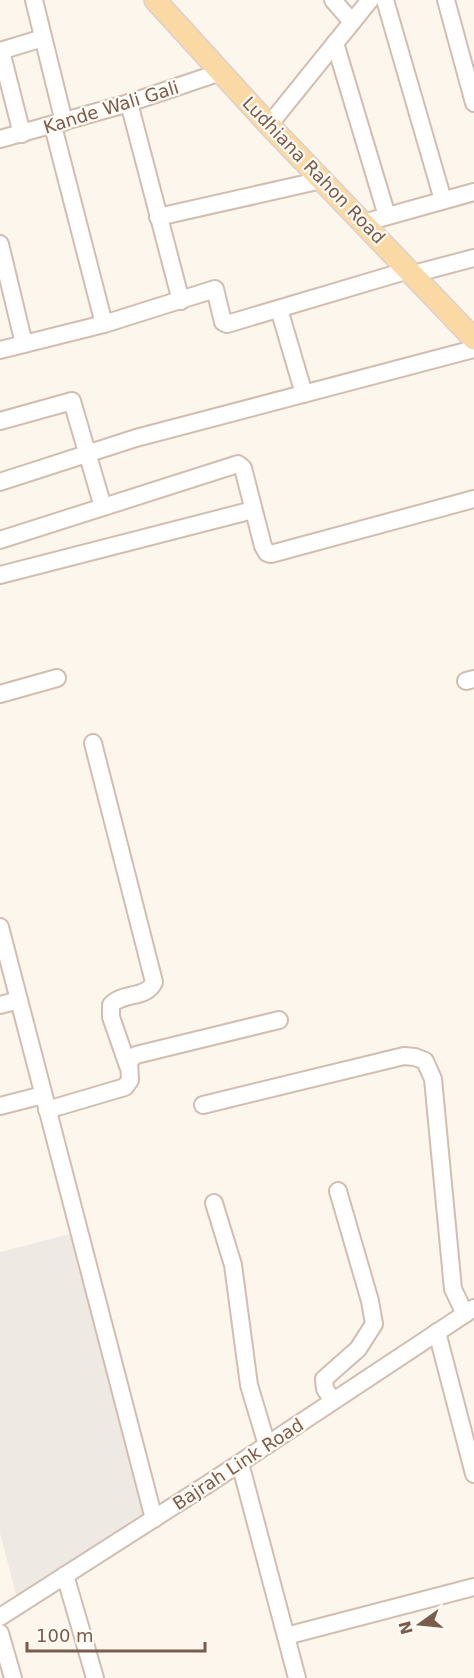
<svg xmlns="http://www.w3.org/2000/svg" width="474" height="1678" font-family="'DejaVu Sans',sans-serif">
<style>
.industrial{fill:#efe9e4}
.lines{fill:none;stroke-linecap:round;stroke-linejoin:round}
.minor-casing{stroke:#d1beb0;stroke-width:20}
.major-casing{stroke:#dad1cd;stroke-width:24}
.minor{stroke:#fff;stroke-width:16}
.major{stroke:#fbd9a5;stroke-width:21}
.labels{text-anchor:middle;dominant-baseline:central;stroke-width:4.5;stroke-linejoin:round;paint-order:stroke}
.street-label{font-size:18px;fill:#7a5c4d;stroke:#fffaf3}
</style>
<rect width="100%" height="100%" fill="#fdf6ec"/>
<polygon class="industrial" points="77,1232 150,1514 17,1598 0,1533 0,1252"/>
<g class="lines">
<defs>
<g id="minor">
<polyline points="34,0 64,122"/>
<polyline points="333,0 352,22"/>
<polyline points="385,0 443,200"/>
<polyline points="446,0 474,103"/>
<polyline points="335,43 387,216"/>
<polyline points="0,51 43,38"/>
<polyline points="1,51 22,134"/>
<polyline points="129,103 181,301"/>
<polyline points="269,125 370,0"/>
<polyline points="53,126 104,324"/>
<polyline points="0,139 129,103 221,72"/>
<polyline points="158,217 322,180"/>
<polyline points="363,223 474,192"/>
<polyline points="0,244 24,344"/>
<polyline points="413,274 474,258"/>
<polyline points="279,309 304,394"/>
<polyline points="0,350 104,324 215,289 223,322 227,324 409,270"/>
<polyline points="0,421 72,401 103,507"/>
<polyline points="0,482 136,438 474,349"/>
<polyline points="0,540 238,464 243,468 263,546 267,553 271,554 474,499"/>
<polyline points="0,575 253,510"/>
<polyline points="466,681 474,679"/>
<polyline points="0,694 57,678"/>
<path d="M93 743 154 982C147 999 122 992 111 1005V1017L128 1066"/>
<polyline points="0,927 154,1519"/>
<polyline points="0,1005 19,1000"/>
<polyline points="203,1105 404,1056 415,1057 425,1061 433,1079 453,1289 465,1314"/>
<polyline points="0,1106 43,1095"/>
<polyline points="47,1110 125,1087 130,1080 129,1061 136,1055 279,1020"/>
<polyline points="214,1203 233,1265 249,1385 267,1445"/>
<polyline points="437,1332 474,1474"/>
<polyline points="333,1401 325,1389 324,1379 358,1349 374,1324 370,1301 338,1191"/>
<polyline points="240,1463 297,1678"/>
<polyline points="65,1575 95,1678"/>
<polyline points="0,1617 208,1484 474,1308"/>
<polyline points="0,1633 13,1678"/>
<polyline points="286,1636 474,1587"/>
</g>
<polyline id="major" points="155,0 269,125 474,339"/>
</defs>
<use href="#minor" class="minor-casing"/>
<use href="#major" class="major-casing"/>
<use href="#minor" class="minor"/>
<use href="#major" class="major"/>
</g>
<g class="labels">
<g class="street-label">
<text transform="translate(111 107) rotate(-17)">Kande Wali Gali</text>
<text transform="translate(314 170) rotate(46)">Ludhiana Rahon Road</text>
<text transform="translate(238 1464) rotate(-33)">Bajrah Link Road</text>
</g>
</g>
<g transform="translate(420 1624) rotate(255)" stroke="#fffaf3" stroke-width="4.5" paint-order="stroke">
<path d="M0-4.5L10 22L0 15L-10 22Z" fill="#7a5c4d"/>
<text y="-9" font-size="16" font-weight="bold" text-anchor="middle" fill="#7a5c4d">N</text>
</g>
<path d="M27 1642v9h178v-9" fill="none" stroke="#7a5c4d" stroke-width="3"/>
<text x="36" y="1642" font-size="18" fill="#7a5c4d" stroke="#fffaf3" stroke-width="4.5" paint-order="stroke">100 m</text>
</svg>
